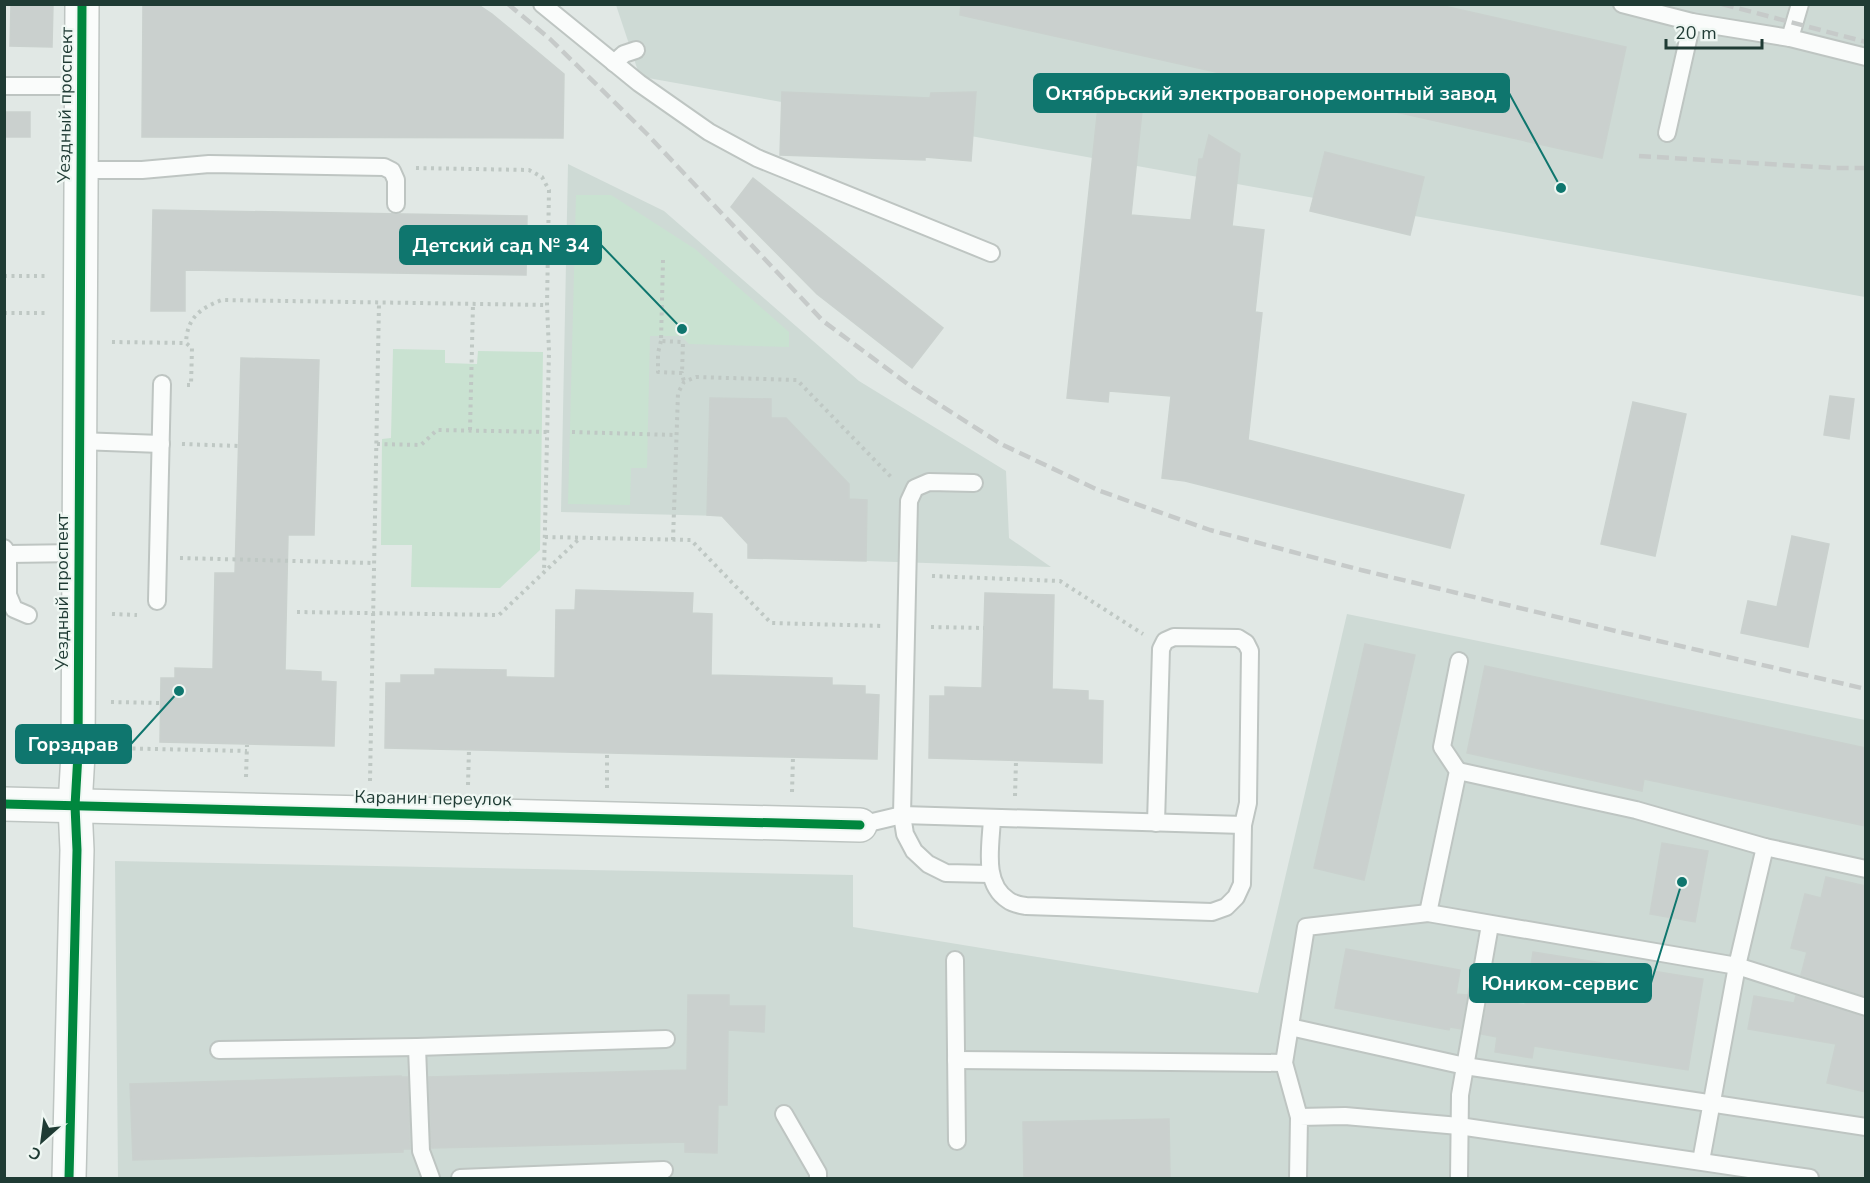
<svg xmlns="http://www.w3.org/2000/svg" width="1870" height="1183" font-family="'Nunito Sans',sans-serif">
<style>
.built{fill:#cedad5}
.green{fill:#c9e2d1}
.building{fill:#cad0ce;stroke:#cad1ce;stroke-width:1.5}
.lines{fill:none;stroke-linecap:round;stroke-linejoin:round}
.service-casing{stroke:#bec5c2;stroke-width:20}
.minor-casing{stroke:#bec5c2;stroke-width:36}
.path{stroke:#bfc8c4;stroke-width:4;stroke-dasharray:3 4.5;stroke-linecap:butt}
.service{stroke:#fafcfb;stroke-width:16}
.minor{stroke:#fafcfb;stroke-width:33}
.rail{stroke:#c6cac9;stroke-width:4.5;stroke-dasharray:12 6;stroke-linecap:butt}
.cycleway-casing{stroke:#eff7f3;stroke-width:13}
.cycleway{stroke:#00873e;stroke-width:9}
.labels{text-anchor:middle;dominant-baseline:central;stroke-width:4.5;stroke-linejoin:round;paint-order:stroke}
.street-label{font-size:18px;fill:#1f3b34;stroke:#eff7f3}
.leader{fill:none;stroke:#0f766e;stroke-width:2}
.callout-dot{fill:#0f766e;stroke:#eff7f3;stroke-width:2}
.callout{fill:#0f766e;stroke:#0f766e;stroke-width:2}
.callout-label{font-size:20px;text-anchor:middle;font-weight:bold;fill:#fff}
</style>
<rect width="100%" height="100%" fill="#e1e8e5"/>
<g class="built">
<polygon points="616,5 1865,5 1865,297 648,78 638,71"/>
<polygon points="568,164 664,211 859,381 1006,471 1009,538 1051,567 866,561 748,544 722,516 561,512"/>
<polygon points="1347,614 1865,720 1865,1178 118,1178 115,861 853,875 853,927 1258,993"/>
</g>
<g class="green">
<polygon points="576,195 611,195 695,249 789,332 789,347 689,344 681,336 650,336 647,468 631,468 630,505 568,504"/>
<polygon points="393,349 445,350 445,363 477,364 478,351 543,352 540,550 500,588 411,587 412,545 381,545 382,439 391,438"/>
</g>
<g class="building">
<polygon points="11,4 53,4 52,47 10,46"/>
<polygon points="143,4 477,4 492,14 564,74 563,138 142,137"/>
<polygon points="961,4 1435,4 1626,47 1602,158 960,15"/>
<polygon points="782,92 930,98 931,93 976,92 971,161 925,157 925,160 780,155"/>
<polygon points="1099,97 1143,102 1131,215 1191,220 1199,159 1203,159 1209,135 1240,154 1232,226 1264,230 1255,312 1262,313 1248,440 1464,495 1450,548 1185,481 1162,478 1171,396 1109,391 1108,402 1067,398"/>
<rect x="4" y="112" width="26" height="25"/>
<polygon points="1325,152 1424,177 1410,235 1310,211"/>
<polygon points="753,178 943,328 912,368 817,294 731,207"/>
<polygon points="153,210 527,216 526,275 185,270 185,311 151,311"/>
<polygon points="241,358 319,360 314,535 288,535 285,670 321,672 321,681 336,682 334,746 160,742 161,678 175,678 175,668 213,669 215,573 235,573"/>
<polygon points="1830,396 1854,399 1849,439 1824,435"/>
<polygon points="710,398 771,399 771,418 786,418 849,484 849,499 867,500 866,561 748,558 748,544 722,516 707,515"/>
<polygon points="1633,402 1686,414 1655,556 1601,544"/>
<polygon points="1792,536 1829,544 1808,647 1741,633 1748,601 1777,607"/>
<polygon points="576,590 693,593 692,613 712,614 711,675 832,678 832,685 865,686 865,694 879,695 877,759 385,748 386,683 401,683 401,675 435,675 435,669 506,670 506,677 555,678 556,610 575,610"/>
<polygon points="985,593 1054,595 1052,689 1088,691 1088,700 1103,701 1102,763 929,758 930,696 945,696 945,687 982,688"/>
<polygon points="1365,644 1415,655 1364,880 1314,868"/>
<polygon points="1485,666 1866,748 1866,826 1644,779 1642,791 1467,753"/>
<polygon points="1662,843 1708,851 1695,922 1650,914"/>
<polygon points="1826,877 1866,886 1866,996 1801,975 1807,952 1791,948 1805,894 1821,898"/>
<polygon points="1346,949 1460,970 1456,994 1467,995 1461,1029 1450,1027 1449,1030 1335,1008"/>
<polygon points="1533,952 1703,979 1688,1070 1534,1046 1532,1058 1495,1052 1497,1037 1481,1034 1488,999 1525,1005"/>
<polygon points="688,995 729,995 729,1006 765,1006 764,1032 728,1030 727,1105 718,1105 717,1153 685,1152 685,1142 431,1148 429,1077 687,1070"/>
<polygon points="1754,996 1794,1003 1796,996 1866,1017 1866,1092 1827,1083 1836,1044 1748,1029"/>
<polygon points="401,1076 401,1077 408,1077 410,1149 403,1149 403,1152 133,1160 130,1084"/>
<polygon points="1169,1119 1170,1177 1024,1179 1023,1122"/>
</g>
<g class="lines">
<defs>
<g id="service">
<polyline points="542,4 639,83 709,132 757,158 991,253"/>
<polyline points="1622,4 1692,22 1790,38 1866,57"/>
<polyline points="1790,38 1800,4"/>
<polyline points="614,63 624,54 636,50"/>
<polyline points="4,86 82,86"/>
<polyline points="1667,133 1692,22"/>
<polyline points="81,170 142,170 209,164 384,167 392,171 396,180 396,204"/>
<polyline points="79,441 161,444"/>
<polyline points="974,483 929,482 915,488 909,501 902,815 905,834 914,851 928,864 946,873 990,874"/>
<polyline points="4,548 8,554 8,595 14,609 28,615"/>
<polyline points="8,554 79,553"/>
<polyline points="157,601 162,384"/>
<polyline points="1458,771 1636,810 1765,847"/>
<path d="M992 818C991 845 982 883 1008 900 1013 904 1020 905 1026 906L1212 912 1226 907 1236 897 1242 884 1243 825 1248 803 1250 651 1246 643 1238 638 1174 637 1165 641 1161 649 1156 823"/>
<polyline points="860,825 902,815 1243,825"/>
<polyline points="1428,913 1458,771 1442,747 1459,661"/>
<polyline points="955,960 957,1141"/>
<polyline points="1290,1027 1465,1066 1866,1127"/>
<polyline points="219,1050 417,1047"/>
<polyline points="956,1060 1284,1063"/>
<polyline points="784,1114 818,1173 818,1178"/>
<polyline points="1299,1117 1284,1063 1306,927 1428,913 1737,966 1866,1007"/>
<polyline points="1701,1161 1737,966 1765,847 1866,869"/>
<polyline points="431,1178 421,1151 417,1047 666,1039"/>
<polyline points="460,1178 664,1170"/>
<polyline points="1298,1178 1299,1117 1345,1116 1459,1126 1810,1178"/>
<polyline points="1459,1178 1460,1095 1490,925"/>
</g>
<g id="minor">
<polyline points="4,804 860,825"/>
<polyline points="69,1178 77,850 75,806 78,754 82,4"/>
</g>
</defs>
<use href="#service" class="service-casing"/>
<use href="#minor" class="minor-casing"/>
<g class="path">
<polyline points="416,168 529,170 542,177 549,190 547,305 549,351 544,572"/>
<polyline points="663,260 661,341 683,342 682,373"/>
<polyline points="4,276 48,276"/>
<polyline points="4,313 49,313"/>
<polyline points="661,341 658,353 658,372 682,373 684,382"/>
<polyline points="112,342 186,343"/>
<path d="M187 385H191L192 348 186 343C187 318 200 308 222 300L547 305"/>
<polyline points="470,430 473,304"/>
<polyline points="572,432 676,435"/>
<polyline points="182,444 239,446"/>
<polyline points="377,444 421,445 437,430 547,432"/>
<polyline points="545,537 691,540 771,623 884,626"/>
<polyline points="673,540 678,393 684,382 696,377 797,380 893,479"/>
<polyline points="180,558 374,563"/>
<polyline points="932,576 1060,581 1143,634"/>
<polyline points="297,612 499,615 580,538"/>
<polyline points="112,614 137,615"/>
<polyline points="931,627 984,628"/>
<polyline points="111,702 161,703"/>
<polyline points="110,748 247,751"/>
<polyline points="246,777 247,745"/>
<polyline points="370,781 379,303"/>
<polyline points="468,785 469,749"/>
<polyline points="607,788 607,753"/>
<polyline points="792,792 793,757"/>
<polyline points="1015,796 1016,761"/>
</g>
<use href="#service" class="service"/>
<use href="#minor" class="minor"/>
<g class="rail">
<polyline points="508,4 550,39 647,134 823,321 909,385 1001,444 1100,491 1210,530 1361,570 1620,632 1866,689"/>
<polyline points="1722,4 1866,42"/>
<polyline points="1639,156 1833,168 1866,168"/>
</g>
<defs>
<g id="cycleway">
<polyline points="4,804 860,825"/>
<polyline points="69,1178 77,850 75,806 78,754 82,4"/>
</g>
</defs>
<use href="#cycleway" class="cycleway-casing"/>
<use href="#cycleway" class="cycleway"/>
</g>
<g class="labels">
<g class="street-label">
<text transform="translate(65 105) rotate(-89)">Уездный проспект</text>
<text transform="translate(62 592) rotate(-90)">Уездный проспект</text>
<text transform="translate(433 798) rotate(1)">Каранин переулок</text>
</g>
</g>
<path class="leader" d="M1561 188L1509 93M682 329L601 245M179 691L131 744M1682 882L1651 983"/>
<g class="callout-dot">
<circle cx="1561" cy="188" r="6"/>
<circle cx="682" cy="329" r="6"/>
<circle cx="179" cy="691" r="6"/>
<circle cx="1682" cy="882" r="6"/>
</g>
<g class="callout">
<rect x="1034" y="74" width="475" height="38" rx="6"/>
<rect x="400" y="226" width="201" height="38" rx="6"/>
<rect x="16" y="725" width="115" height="38" rx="6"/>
<rect x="1470" y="964" width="181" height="38" rx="6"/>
</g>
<g class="callout-label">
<text x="1271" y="100">Октябрьский электровагоноремонтный завод</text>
<text x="501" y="252">Детский сад № 34</text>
<text x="73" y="751">Горздрав</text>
<text x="1560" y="990">Юником-сервис</text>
</g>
<rect width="1870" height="1183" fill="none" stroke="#1f3b34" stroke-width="12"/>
<g transform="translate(42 1141) rotate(208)" stroke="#eff7f3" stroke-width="4.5" paint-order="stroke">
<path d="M0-4.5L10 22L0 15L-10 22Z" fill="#1f3b34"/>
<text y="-9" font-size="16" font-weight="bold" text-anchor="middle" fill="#1f3b34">С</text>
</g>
<path d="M1666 39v9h96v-9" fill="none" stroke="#1f3b34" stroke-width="3"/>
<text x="1675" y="39" font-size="18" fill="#1f3b34" stroke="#eff7f3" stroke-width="4.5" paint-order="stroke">20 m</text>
</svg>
